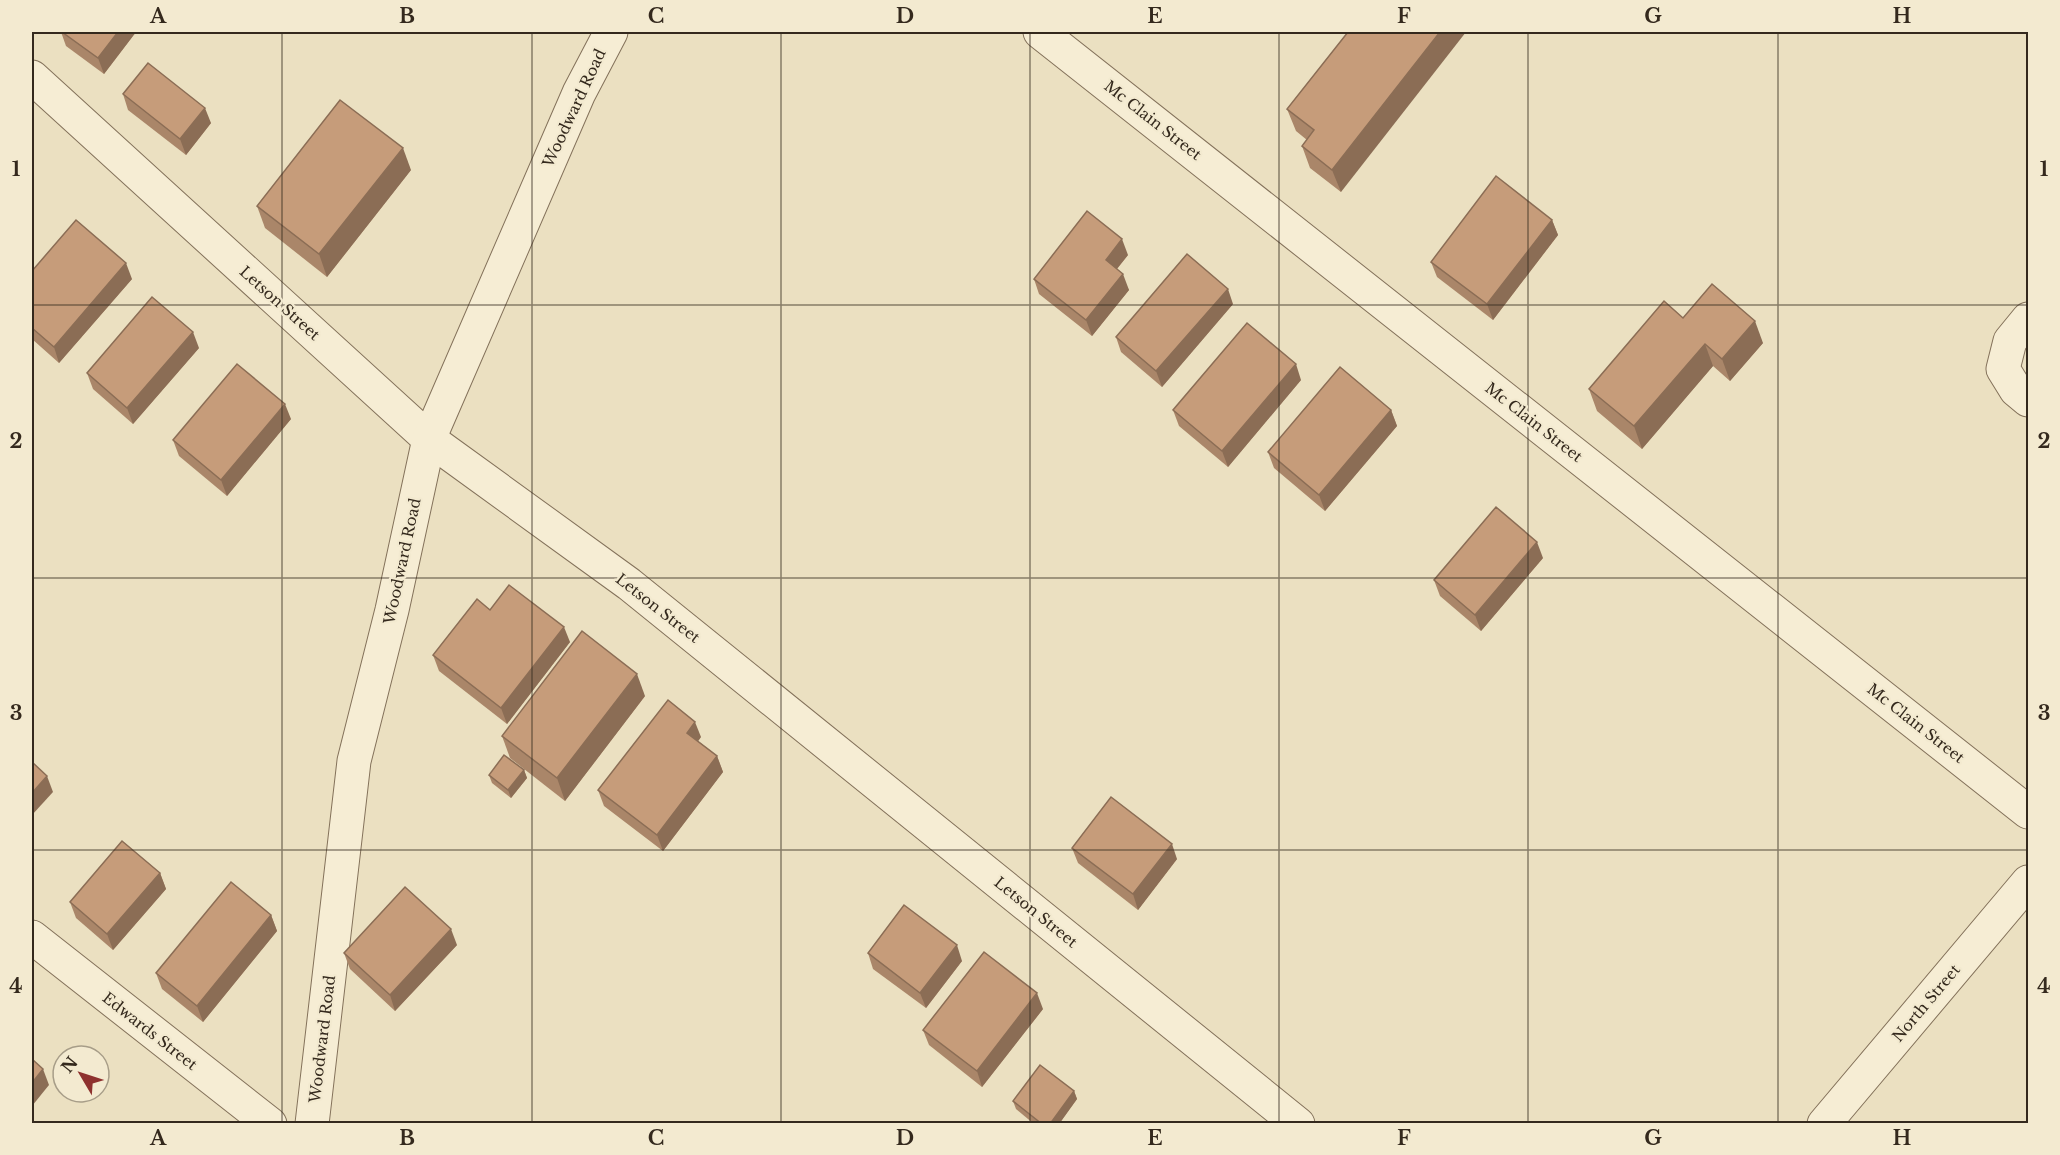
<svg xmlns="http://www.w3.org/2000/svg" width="2060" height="1155" font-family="'Libre Baskerville',serif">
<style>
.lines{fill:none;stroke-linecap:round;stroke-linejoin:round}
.minor-casing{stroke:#83715a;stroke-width:35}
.minor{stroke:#f6edd4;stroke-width:33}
.wall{fill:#aa8669}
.shaded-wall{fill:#8b6d55}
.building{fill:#c69c7a;stroke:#8b6d55;stroke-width:1.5}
.grid{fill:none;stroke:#34291d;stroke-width:1.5;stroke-opacity:0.55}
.labels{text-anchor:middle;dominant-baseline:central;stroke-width:4.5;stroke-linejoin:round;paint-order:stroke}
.street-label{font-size:15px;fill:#34291d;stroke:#f3ead0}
.neatline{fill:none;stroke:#34291d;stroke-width:2}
.grid-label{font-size:20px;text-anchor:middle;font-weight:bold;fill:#34291d}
</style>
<rect width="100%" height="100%" fill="#ebe0c1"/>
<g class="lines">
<defs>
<g id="minor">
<polyline points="1040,32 2028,812"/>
<polyline points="32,77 429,439 629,584 1298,1124"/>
<polyline points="2028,319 2010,341 2003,369 2016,390 2028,400"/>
<polyline points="32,937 270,1124"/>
<polyline points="312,1124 354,761 392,610 429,439 579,93 611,32"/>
<polyline points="1824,1124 2028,882"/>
</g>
</defs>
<use href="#minor" class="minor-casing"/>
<use href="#minor" class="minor"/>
</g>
<g class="wall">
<polygon points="61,32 136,32 104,74 66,46"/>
<polygon points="1348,32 1341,192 1310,168 1302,146 1307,140 1296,131 1287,109"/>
<polygon points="123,94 211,123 186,155 128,110"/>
<polygon points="411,170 327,277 265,228 257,206"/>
<polygon points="1552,220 1558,235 1493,320 1437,277 1431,262"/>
<polygon points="1128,255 1117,269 1129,290 1092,336 1039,294 1034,279"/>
<polygon points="32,271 132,279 59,363 32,339"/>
<polygon points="1233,304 1162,387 1121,352 1116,337"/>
<polygon points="1683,318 1763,343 1730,381 1713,366 1642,449 1597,411 1589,389"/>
<polygon points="199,348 133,424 93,389 87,373"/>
<polygon points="1301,380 1228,467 1179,426 1173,410"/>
<polygon points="1391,410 1397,426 1325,511 1274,468 1268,452"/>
<polygon points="291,419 227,496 179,456 173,440"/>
<polygon points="1543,558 1481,631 1440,596 1434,580"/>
<polygon points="490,610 570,642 507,724 439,671 433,655"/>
<polygon points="645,696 565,801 510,758 502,736"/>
<polygon points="701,737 698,741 717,756 723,772 663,851 604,806 598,790"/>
<polygon points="524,770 527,778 511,798 492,783 489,775"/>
<polygon points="1072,848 1177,859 1138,910 1078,863"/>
<polygon points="160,873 166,889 113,950 76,918 70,902"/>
<polygon points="271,915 277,931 203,1022 162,989 156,973"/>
<polygon points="457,945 395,1011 350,969 344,953"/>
<polygon points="868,953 962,961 926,1008 873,969"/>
<polygon points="1043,1009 982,1087 929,1045 923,1030"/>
<polygon points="1074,1091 1077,1099 1059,1124 1034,1124 1016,1109 1013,1101"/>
</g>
<g class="shaded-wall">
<polygon points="118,32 136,32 104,74 98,58"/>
<polygon points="1440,32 1466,32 1341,192 1332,170"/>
<polygon points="205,108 211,123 186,155 180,139"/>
<polygon points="403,148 411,170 327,277 319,254"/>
<polygon points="1552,220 1558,235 1493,320 1487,304"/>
<polygon points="1122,239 1128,255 1111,276 1106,260"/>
<polygon points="126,263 132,279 59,363 54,347"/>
<polygon points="1123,274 1129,290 1092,336 1086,320"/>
<polygon points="1228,289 1233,304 1162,387 1156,371"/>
<polygon points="1755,321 1763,343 1730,381 1722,359"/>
<polygon points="193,332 199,348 133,424 127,408"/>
<polygon points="1705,344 1713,366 1642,449 1634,426"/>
<polygon points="1296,364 1301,380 1228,467 1222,451"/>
<polygon points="285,404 291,419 227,496 221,480"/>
<polygon points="1391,410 1397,426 1325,511 1319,495"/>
<polygon points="1537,542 1543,558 1481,631 1475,615"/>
<polygon points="564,627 570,642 507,724 501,708"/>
<polygon points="637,674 645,696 565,801 557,778"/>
<polygon points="695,722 701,737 693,748 687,733"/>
<polygon points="717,756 723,772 663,851 657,835"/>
<polygon points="524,770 527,778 511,798 508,790"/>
<polygon points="47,776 53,792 32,815 32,793"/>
<polygon points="1172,844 1177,859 1138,910 1133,894"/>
<polygon points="160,873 166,889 113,950 107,934"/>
<polygon points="271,915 277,931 203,1022 197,1006"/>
<polygon points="451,929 457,945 395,1011 390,995"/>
<polygon points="957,945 962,961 926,1008 920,993"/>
<polygon points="1037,993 1043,1009 982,1087 977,1071"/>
<polygon points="43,1069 49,1085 32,1106 32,1083"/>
<polygon points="1074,1091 1077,1099 1059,1124 1050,1124"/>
</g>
<g class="building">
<polygon points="62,32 118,32 98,58"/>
<polygon points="1348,32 1440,32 1332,170 1302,146 1314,130 1287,109"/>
<polygon points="148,63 205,108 180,139 123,94"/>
<polygon points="340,100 403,148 319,254 257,206"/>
<polygon points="1496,176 1552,220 1487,304 1431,262"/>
<polygon points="1087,211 1122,239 1106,260 1123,274 1086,320 1034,279"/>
<polygon points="76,220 126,263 54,347 32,328 32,271"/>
<polygon points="1187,254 1228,289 1156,371 1116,337"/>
<polygon points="1712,284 1755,321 1722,359 1705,344 1634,426 1589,389 1664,301 1683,318"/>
<polygon points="152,297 193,332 127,408 87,373"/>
<polygon points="1247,323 1296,364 1222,451 1173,410"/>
<polygon points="237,364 285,404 221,480 173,440"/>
<polygon points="1340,367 1391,410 1319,495 1268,452"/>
<polygon points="1496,507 1537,542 1475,615 1434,580"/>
<polygon points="509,585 564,627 501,708 433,655 477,599 490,610"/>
<polygon points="582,631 637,674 557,778 502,736"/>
<polygon points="668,700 695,722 687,733 717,756 657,835 598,790"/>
<polygon points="504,755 524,770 508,790 489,775"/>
<polygon points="32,762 47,776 32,793"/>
<polygon points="1111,797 1172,844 1133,894 1072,848"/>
<polygon points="122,841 160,873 107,934 70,902"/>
<polygon points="231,882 271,915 197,1006 156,973"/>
<polygon points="405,887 451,929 390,995 344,953"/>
<polygon points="904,905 957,945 920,993 868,953"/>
<polygon points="984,952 1037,993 977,1071 923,1030"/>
<polygon points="32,1059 43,1069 32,1083"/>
<polygon points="1040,1065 1074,1091 1050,1124 1042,1124 1013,1101"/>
</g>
<path class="grid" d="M282 32V1124M532 32V1124M781 32V1124M1030 32V1124M1279 32V1124M1528 32V1124M1778 32V1124M32 305H2028M32 578H2028M32 850H2028"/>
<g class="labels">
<g class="street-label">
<text transform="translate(574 108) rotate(-65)">Woodward Road</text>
<text transform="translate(1153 120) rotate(38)">Mc Clain Street</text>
<text transform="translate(280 303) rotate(42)">Letson Street</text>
<text transform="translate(1534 422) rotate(38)">Mc Clain Street</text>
<text transform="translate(402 561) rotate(-78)">Woodward Road</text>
<text transform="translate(658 608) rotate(38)">Letson Street</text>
<text transform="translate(1916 723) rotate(38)">Mc Clain Street</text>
<text transform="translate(1036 912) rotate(39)">Letson Street</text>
<text transform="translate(1926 1003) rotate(-50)">North Street</text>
<text transform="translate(150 1031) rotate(38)">Edwards Street</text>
<text transform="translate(322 1039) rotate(-83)">Woodward Road</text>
</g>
</g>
<rect width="2060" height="1155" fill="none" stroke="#f3ead0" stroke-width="66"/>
<g transform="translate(81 1074) rotate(309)"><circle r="28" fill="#f3ead0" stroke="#a79d88" stroke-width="1.5"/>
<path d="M0-4.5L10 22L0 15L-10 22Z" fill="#8e312e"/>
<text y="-9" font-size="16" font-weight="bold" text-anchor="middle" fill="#34291d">N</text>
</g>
<rect x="33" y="33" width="1994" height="1089" class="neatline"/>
<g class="grid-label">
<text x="158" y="23">A</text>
<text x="407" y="23">B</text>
<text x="656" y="23">C</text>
<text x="905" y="23">D</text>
<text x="1155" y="23">E</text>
<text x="1404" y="23">F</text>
<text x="1653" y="23">G</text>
<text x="1902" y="23">H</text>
<text x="16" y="176">1</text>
<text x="2044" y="176">1</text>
<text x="16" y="448">2</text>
<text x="2044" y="448">2</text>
<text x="16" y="720">3</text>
<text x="2044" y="720">3</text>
<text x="16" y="993">4</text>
<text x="2044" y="993">4</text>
<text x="158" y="1145">A</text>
<text x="407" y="1145">B</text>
<text x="656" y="1145">C</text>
<text x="905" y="1145">D</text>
<text x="1155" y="1145">E</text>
<text x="1404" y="1145">F</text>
<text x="1653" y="1145">G</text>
<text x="1902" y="1145">H</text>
</g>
</svg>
